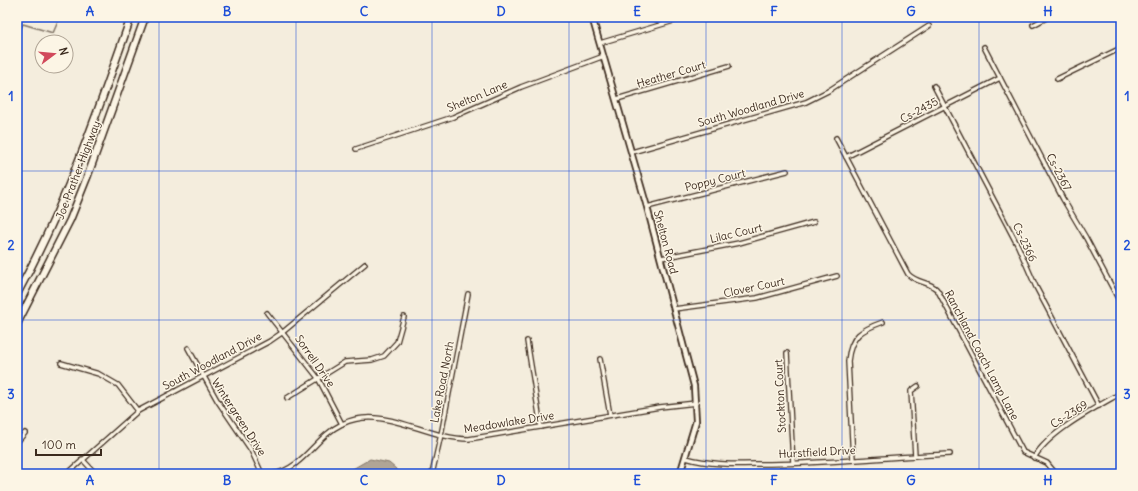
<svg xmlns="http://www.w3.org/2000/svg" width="1138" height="491" font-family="Delius,sans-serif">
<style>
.water{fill:#b0a596;stroke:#817466}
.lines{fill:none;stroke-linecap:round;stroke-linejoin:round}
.stream{stroke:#817466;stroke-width:1.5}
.minor-casing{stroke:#3b2a1e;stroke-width:6}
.tertiary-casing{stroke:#3b2a1e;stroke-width:8}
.trunk-casing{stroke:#3b2a1e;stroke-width:9}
.minor{stroke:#fcf5e5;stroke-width:3.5}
.tertiary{stroke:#fcf5e5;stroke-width:4.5}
.trunk{stroke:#fcf5e5;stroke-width:6}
.grid{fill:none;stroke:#1d4ed8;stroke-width:1;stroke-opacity:0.55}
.labels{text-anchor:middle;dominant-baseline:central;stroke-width:3;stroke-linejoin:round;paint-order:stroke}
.street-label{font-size:11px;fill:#3b2a1e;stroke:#fcf5e5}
.neatline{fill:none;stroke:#1d4ed8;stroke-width:1.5}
.grid-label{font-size:13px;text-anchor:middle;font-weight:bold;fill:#1d4ed8}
</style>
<rect width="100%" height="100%" fill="#f4eddd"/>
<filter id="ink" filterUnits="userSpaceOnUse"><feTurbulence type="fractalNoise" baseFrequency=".025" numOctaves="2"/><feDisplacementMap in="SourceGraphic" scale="8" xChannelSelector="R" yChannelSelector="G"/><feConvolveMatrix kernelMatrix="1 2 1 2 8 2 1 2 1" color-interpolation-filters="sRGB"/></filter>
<g filter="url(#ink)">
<polygon class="water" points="370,459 389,463 396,469 396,474 348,474 349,471"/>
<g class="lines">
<polyline class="stream" points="17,37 23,24 53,33 60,17"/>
<defs>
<g id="minor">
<polyline points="1033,25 1048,17"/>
<polyline points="600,43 687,17"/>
<polyline points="984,47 1063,199 1086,238 1121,304"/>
<polyline points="1057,79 1121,48"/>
<polyline points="934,86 1018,246 1036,287 1099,406"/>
<polyline points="617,99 729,66"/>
<path d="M836 138 908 274C917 284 931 281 938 291L1023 452 1047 463 1056 474"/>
<polyline points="356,149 453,117 521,87 604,56"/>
<polyline points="632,152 806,102 828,91 929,26"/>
<polyline points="846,157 1000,78"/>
<polyline points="647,207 787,171"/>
<polyline points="661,258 739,243 814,222"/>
<polyline points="674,309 757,298 837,276"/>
<polyline points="267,313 318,378 342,424"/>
<polyline points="527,341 541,427"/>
<polyline points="188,348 217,400 251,450 262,474"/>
<polyline points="787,353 793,463"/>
<polyline points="600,359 610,415"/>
<polyline points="61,363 99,374 118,385 138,411"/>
<polyline points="287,398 345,362 372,360 384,356 397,342 404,317"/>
<polyline points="17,442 25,433"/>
<polyline points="915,456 911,391 918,386"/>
<path d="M686 458C714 466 741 464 770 464 830 463 890 457 950 454"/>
<path d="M1034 458C1048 432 1095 408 1121 393"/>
<polyline points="82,459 96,474"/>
<path d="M853 460 848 361C851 335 861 330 883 322"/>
<polyline points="67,474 138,411 270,341 283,332 365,264"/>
<path d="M273 474C304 468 315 437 342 424 384 404 425 439 469 439L660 407 696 403"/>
<polyline points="432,474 442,430 468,294"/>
</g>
<polyline id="tertiary" points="592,17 647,207 694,386 696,421 680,474"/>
<g id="trunk">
<path d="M17 294C65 206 98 112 131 17"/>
<polyline points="17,324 70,220 88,175 145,17"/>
</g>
</defs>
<use href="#minor" class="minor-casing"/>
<use href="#tertiary" class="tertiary-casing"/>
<use href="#trunk" class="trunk-casing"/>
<use href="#minor" class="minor"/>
<use href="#tertiary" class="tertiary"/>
<use href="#trunk" class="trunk"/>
</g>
</g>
<path class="grid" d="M159 17V474M296 17V474M432 17V474M569 17V474M706 17V474M842 17V474M979 17V474M17 171H1121M17 320H1121"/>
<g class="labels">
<g class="street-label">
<text transform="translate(671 74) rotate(-16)">Heather Court</text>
<text transform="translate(477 96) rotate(-23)">Shelton Lane</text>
<text transform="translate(751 108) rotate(-16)">South Woodland Drive</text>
<text transform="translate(919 110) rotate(-28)">Cs-2435</text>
<text transform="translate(78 170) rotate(-69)">Joe Prather Highway</text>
<text transform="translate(1059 172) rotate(62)">Cs-2367</text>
<text transform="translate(715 180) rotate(-14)">Poppy Court</text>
<text transform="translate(736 233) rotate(-13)">Lilac Court</text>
<text transform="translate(666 242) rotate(75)">Shelton Road</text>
<text transform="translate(1025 242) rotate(65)">Cs-2366</text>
<text transform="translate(754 287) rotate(-12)">Clover Court</text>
<text transform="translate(982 355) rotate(62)">Ranchland Coach Lamp Lane</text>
<text transform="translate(212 361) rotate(-28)">South Woodland Drive</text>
<text transform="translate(315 361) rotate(55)">Sorrell Drive</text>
<text transform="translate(442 382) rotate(-79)">Lake Road North</text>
<text transform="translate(780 396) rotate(-93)">Stockton Court</text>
<text transform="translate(1069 414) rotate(-32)">Cs-2369</text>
<text transform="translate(239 417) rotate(57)">Wintergreen Drive</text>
<text transform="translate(509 422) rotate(-9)">Meadowlake Drive</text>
<text transform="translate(817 452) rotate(-3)">Hurstfield Drive</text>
</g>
</g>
<rect width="1138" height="491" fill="none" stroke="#fcf5e5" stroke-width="44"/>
<g transform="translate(54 54) rotate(74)"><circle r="19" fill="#fcf5e5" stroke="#afa495"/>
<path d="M0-3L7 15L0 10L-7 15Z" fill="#d1495b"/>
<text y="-6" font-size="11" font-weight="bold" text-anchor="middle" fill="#3b2a1e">N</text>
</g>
<path d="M36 449v6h65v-6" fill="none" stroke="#3b2a1e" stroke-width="2"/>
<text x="42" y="449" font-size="12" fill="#3b2a1e" stroke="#fcf5e5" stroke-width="3" paint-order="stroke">100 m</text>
<rect x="22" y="22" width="1094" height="447" class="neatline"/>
<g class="grid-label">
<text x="90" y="16">A</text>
<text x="227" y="16">B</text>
<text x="364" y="16">C</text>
<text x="501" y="16">D</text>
<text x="637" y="16">E</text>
<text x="774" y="16">F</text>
<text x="911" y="16">G</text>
<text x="1048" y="16">H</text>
<text x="11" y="101">1</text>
<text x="1127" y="101">1</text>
<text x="11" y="250">2</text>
<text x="1127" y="250">2</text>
<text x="11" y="399">3</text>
<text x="1127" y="399">3</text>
<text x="90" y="485">A</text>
<text x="227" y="485">B</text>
<text x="364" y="485">C</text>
<text x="501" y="485">D</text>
<text x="637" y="485">E</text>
<text x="774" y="485">F</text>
<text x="911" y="485">G</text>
<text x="1048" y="485">H</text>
</g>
</svg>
